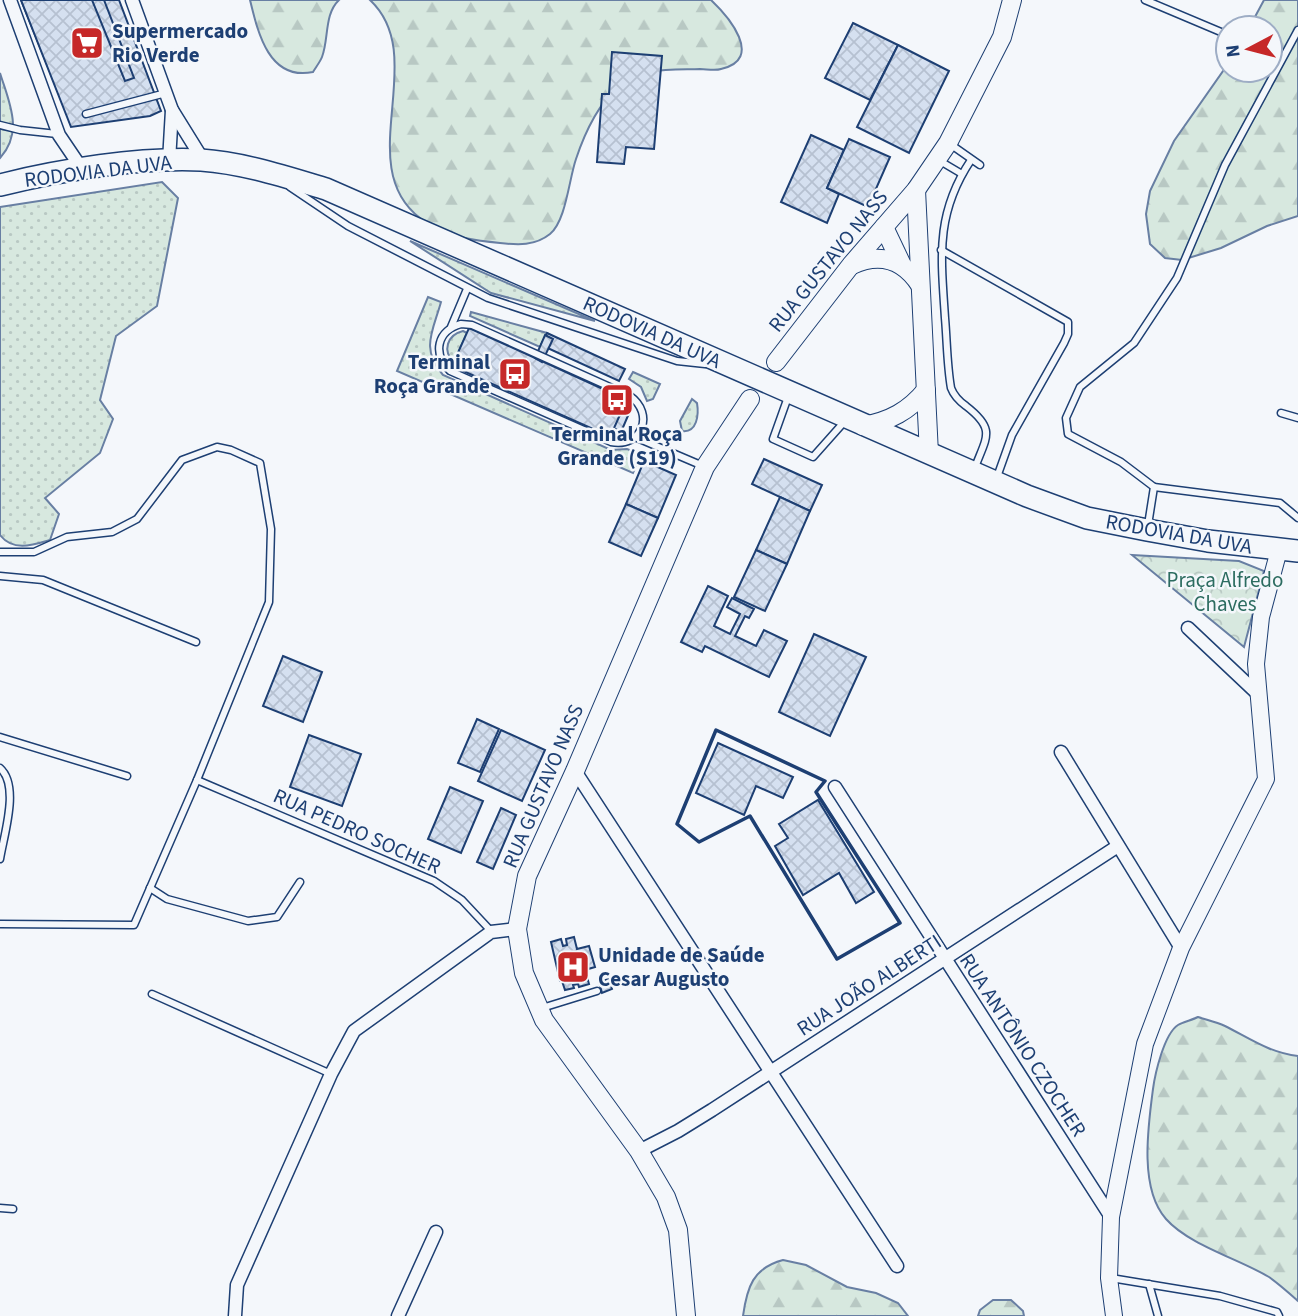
<svg xmlns="http://www.w3.org/2000/svg" width="1298" height="1316" font-family="'Source Sans 3',sans-serif">
<style>
.grass{fill:url(#grass-dots);stroke:#687fa3;stroke-width:2}
.forest{fill:url(#forest-firs);stroke:#687fa3;stroke-width:2}
.park{fill:url(#park-crowns);stroke:#687fa3;stroke-width:2}
.building{fill:url(#building-cross-hatch);stroke:#1d3f73;stroke-width:2}
.lines{fill:none;stroke-linecap:round;stroke-linejoin:round}
.service-casing{stroke:#1d3f73;stroke-width:9}
.minor-casing{stroke:#1d3f73;stroke-width:15}
.tertiary-casing{stroke:#1d3f73;stroke-width:18}
.secondary-casing{stroke:#1d3f73;stroke-width:20}
.trunk-casing{stroke:#1d3f73;stroke-width:24}
.service{stroke:#f4f7fb;stroke-width:6}
.minor{stroke:#f4f7fb;stroke-width:12}
.tertiary{stroke:#f4f7fb;stroke-width:16}
.secondary{stroke:#f4f7fb;stroke-width:18}
.trunk{stroke:#f4f7fb;stroke-width:21}
.wall{stroke:#1d3f73;stroke-width:3.5}
.labels{text-anchor:middle;dominant-baseline:central;stroke-width:5;stroke-linejoin:round;paint-order:stroke}
.poi-label{font-size:21px;font-weight:bold;fill:#1d3f73;stroke:#f4f7fb;text-anchor:start}
.street-label{font-size:21px;fill:#1d3f73;stroke:#f4f7fb}
.park-label{font-size:21px;fill:#2c6c60;stroke:#f4f7fb}
</style>
<defs>
<pattern id="grass-dots" width="8" height="8" patternUnits="userSpaceOnUse" patternTransform="scale(1.75)"><rect width="8" height="8" fill="#d7e8df"/><path d="M2 2h.1M6 6h.1" fill="none" stroke="#b8c8c3" stroke-width="1.8" stroke-linecap="round"/></pattern>
<pattern id="forest-firs" width="22" height="20" patternUnits="userSpaceOnUse" patternTransform="scale(1.75)"><rect width="22" height="20" fill="#d7e8df"/><path d="M5 1l3.5 6h-7zM16 11l3.5 6h-7z" fill="#b8c8c3"/></pattern>
<pattern id="park-crowns" width="20" height="18" patternUnits="userSpaceOnUse" patternTransform="scale(1.75)"><rect width="20" height="18" fill="#d7e8df"/><path d="M2 6a3 3 0 1 1 6 0M12 15a3 3 0 1 1 6 0" fill="none" stroke="#b8c8c3"/></pattern>
<pattern id="building-cross-hatch" width="8" height="8" patternUnits="userSpaceOnUse" patternTransform="scale(1.75)"><rect width="8" height="8" fill="#d5e0f0"/><path d="M0 0l8 8M0 8l8-8" fill="none" stroke="#b6c1d1"/></pattern>
</defs>
<rect width="100%" height="100%" fill="#f4f7fb"/>
<g class="grass">
<path d="M0 73C9 102 24 132 0 158Z"/>
<path d="M162 182 178 198 157 306 116 336 100 400 113 419 100 453 45 498 59 514 50 540C33 545 13 552 0 535V207Z"/>
<polygon points="410,241 595,321 491,293"/>
<path d="M428 297 441 302C433 331 420 349 443 375L611 450 627 449 641 454 633 473 397 371Z"/>
<polygon points="471,312 547,333 540,347 470,316"/>
<path d="M463 331 467 333 454 362C442 351 447 335 463 331Z"/>
<polygon points="633,372 660,384 653,399 647,401 641,387 629,379"/>
<path d="M692 399 697 403C699 415 697 433 682 431L680 421Z"/>
</g>
<g class="forest">
<path d="M250 0H339C324 14 329 39 322 57 320 62 316 67 313 72 269 81 258 33 250 0Z"/>
<path d="M370 0H711C728 16 765 59 721 69 715 71 706 69 700 69 674 70 639 67 618 86 597 106 585 132 576 159 569 179 566 221 550 234 535 246 518 245 500 243 479 241 456 238 437 230 431 227 426 222 420 218 351 165 431 57 370 0Z"/>
<polygon points="1264,0 1298,0 1298,216 1267,226 1221,248 1182,260 1165,258 1150,244 1146,214 1150,191 1174,141 1228,64 1228,70 1270,70 1270,28 1249,28"/>
<path d="M1198 1017C1207 1020 1216 1022 1225 1026 1249 1038 1270 1053 1298 1056V1301C1289 1293 1279 1284 1269 1277 1239 1259 1189 1245 1166 1219 1139 1189 1148 1127 1153 1089 1155 1074 1164 1034 1178 1025 1183 1022 1192 1020 1198 1017Z"/>
<path d="M783 1260 806 1265 847 1287 876 1293 898 1303 908 1316H743C747 1287 753 1268 783 1260Z"/>
<polygon points="993,1300 1011,1300 1023,1311 1024,1316 978,1316 980,1310"/>
</g>
<polygon class="park" points="1132,555 1239,561 1264,571 1244,647"/>
<g class="building">
<polygon points="21,0 92,0 125,81 107,89 103,80 60,97"/>
<polygon points="21,0 119,0 161,111 150,116 71,127"/>
<polygon points="92,0 104,0 134,78 125,81"/>
<polygon points="853,23 898,45 870,100 825,78"/>
<polygon points="898,45 949,71 909,153 857,127"/>
<polygon points="612,52 662,56 654,149 626,147 624,164 597,162 602,94 609,94"/>
<polygon points="811,135 844,150 827,188 839,194 827,223 781,202"/>
<polygon points="849,139 890,157 868,207 827,188"/>
<polygon points="469,328 627,400 611,437 452,366"/>
<polygon points="547,333 625,369 619,381 541,345"/>
<polygon points="545,335 553,339 542,362 535,358"/>
<polygon points="623,408 630,411 621,432 614,428"/>
<polygon points="764,459 822,485 810,511 752,484"/>
<polygon points="644,461 676,475 658,518 626,504"/>
<polygon points="780,497 810,511 787,564 756,550"/>
<polygon points="626,504 658,518 641,556 609,542"/>
<polygon points="756,550 787,564 765,611 734,597"/>
<polygon points="708,586 728,596 714,626 730,634 740,614 727,607 732,598 754,609 749,618 745,616 735,636 756,646 764,630 787,641 769,677 705,646 702,652 681,642"/>
<polygon points="814,634 866,657 830,736 779,712"/>
<polygon points="283,656 322,672 303,722 263,706"/>
<polygon points="477,719 499,729 480,772 458,763"/>
<polygon points="501,730 545,750 522,801 478,781"/>
<polygon points="309,735 361,754 342,806 290,787"/>
<polygon points="718,743 793,777 783,798 756,786 744,815 696,793"/>
<polygon points="450,787 483,801 461,853 428,839"/>
<polygon points="818,800 874,892 856,903 839,873 803,895 775,846 788,838 779,824"/>
<polygon points="501,808 516,815 493,869 477,862"/>
<polygon points="574,937 577,949 589,946 595,967 585,970 589,984 579,987 578,984 573,985 574,988 565,990 562,981 560,981 551,942 561,939 563,946 567,945 566,939"/>
<polygon points="609,979 612,989 602,993 599,982"/>
</g>
<g class="lines">
<defs>
<g id="service">
<polyline points="1145,0 1228,35"/>
<polyline points="86,114 166,93"/>
<polyline points="0,125 20,130 57,134"/>
<polyline points="950,144 980,165"/>
<path d="M971 160C935 214 941 257 945 318 947 341 947 365 951 388 954 396 959 401 966 406 997 430 986 437 974 470"/>
<polyline points="940,161 962,174"/>
<polyline points="290,187 348,226 488,298 677,361 705,364"/>
<polyline points="941,250 1068,322 1068,334 1064,343 1012,435 997,477"/>
<path d="M461 324 472 325 630 396C655 414 642 448 611 442L450 371C432 353 437 331 461 324Z"/>
<polyline points="451,327 467,289"/>
<polyline points="788,397 773,439 813,457 845,421"/>
<polyline points="1281,413 1298,418"/>
<polyline points="635,437 703,466"/>
<polyline points="1154,487 1280,503 1298,518"/>
<polyline points="1148,525 1154,487 1121,462 1068,434 1066,418 1080,387 1134,343 1177,278 1225,165 1298,30"/>
<polyline points="0,552 34,552 67,537 112,532 137,519 182,460 217,447 231,450 260,463 271,529 269,602 197,780 134,925 0,924"/>
<polyline points="0,576 43,580 196,642"/>
<polyline points="0,737 127,776"/>
<path d="M0 768C20 786 4 834 0 859"/>
<polyline points="197,780 434,881 462,900 491,931"/>
<polyline points="150,888 167,899 248,921 277,917 300,882"/>
<polyline points="152,994 331,1074"/>
<polyline points="542,1008 597,991"/>
<polyline points="0,1208 13,1209"/>
<polyline points="1111,1278 1220,1296 1277,1312 1279,1316"/>
<polyline points="1149,1284 1158,1316"/>
</g>
<g id="minor">
<polyline points="10,0 59,135 82,169"/>
<polyline points="132,0 172,110 203,160"/>
<polyline points="169,161 172,110"/>
<polyline points="1188,628 1259,695"/>
<polyline points="1061,752 1181,948"/>
<polyline points="575,771 897,1266"/>
<polyline points="835,787 1111,1217"/>
<polyline points="639,1151 678,1131 712,1110 1118,846"/>
<polyline points="235,1316 237,1285 331,1074 354,1031 491,932 517,929"/>
<polyline points="398,1316 436,1232"/>
</g>
<polyline id="tertiary" points="1114,1316 1109,1278 1111,1217 1145,1044 1181,948 1266,779 1256,664 1261,617 1279,550"/>
<g id="secondary">
<polyline points="916,190 929,454"/>
<polyline points="884,227 902,265"/>
<path d="M852 265C880 252 904 260 920 285"/>
<polyline points="776,362 851,265 916,190 948,143 1002,37 1012,0"/>
<path d="M863 426C890 421 909 411 926 390"/>
<polyline points="686,1316 678,1230 666,1197 639,1151 544,1020 524,973 517,929 527,876 575,771 705,467 750,399"/>
</g>
<path id="trunk" d="M0 185C60 170 140 157 201 160 244 163 286 177 326 189L1027 496 1087 518 1147 530 1208 541 1298 551"/>
</defs>
<use href="#service" class="service-casing"/>
<use href="#minor" class="minor-casing"/>
<use href="#tertiary" class="tertiary-casing"/>
<use href="#secondary" class="secondary-casing"/>
<use href="#trunk" class="trunk-casing"/>
<use href="#service" class="service"/>
<use href="#minor" class="minor"/>
<use href="#tertiary" class="tertiary"/>
<use href="#secondary" class="secondary"/>
<use href="#trunk" class="trunk"/>
<polygon class="wall" points="716,730 825,781 816,792 900,923 837,959 750,816 699,842 677,824"/>
</g>
<defs>
<symbol id="supermarket-square" viewBox="-11 -11 22 22"><rect x="-9" y="-9" width="18" height="18" rx="4" fill="#c62828" stroke="#f4f7fb"/><path d="M-6-5.5h2.5l.6 2H6L4.5 2H-2.5L-4.4-4H-6ZM-1.5 3.2a1.3 1.3 0 1 0 .1 0ZM3 3.2a1.3 1.3 0 1 0 .1 0Z" fill="#fff"/></symbol>
<symbol id="bus-square" viewBox="-11 -11 22 22"><rect x="-9" y="-9" width="18" height="18" rx="4" fill="#c62828" stroke="#f4f7fb"/><path d="M-5-6H5V4H4V6H2V4H-2V6H-4V4H-5ZM-3.5-4V0h7V-4ZM-3.5 1.2v1.5H-2V1.2ZM2 1.2v1.5H3.5V1.2Z" fill="#fff"/></symbol>
<symbol id="hospital-square" viewBox="-11 -11 22 22"><rect x="-9" y="-9" width="18" height="18" rx="4" fill="#c62828" stroke="#f4f7fb"/><path d="M-5-5h3v3.5h4V-5h3V5h-3V1.5h-4V5h-3Z" fill="#fff"/></symbol>
</defs>
<g fill-rule="evenodd">
<use href="#supermarket-square" x="68" y="24" width="38" height="38"/>
<use href="#bus-square" x="496" y="355" width="38" height="38"/>
<use href="#bus-square" x="598" y="381" width="38" height="38"/>
<use href="#hospital-square" x="554" y="948" width="38" height="38"/>
</g>
<g class="labels">
<g class="poi-label">
<text x="112" y="31">Supermercado<tspan x="112" dy="24">Rio Verde</tspan></text>
<text x="490" y="362" text-anchor="end">Terminal<tspan x="490" dy="24">Roça Grande</tspan></text>
<text x="617" y="434" text-anchor="middle">Terminal Roça<tspan x="617" dy="24">Grande (S19)</tspan></text>
<text x="598" y="955">Unidade de Saúde<tspan x="598" dy="24">Cesar Augusto</tspan></text>
</g>
<g class="street-label">
<text transform="translate(98 171) rotate(-7)">RODOVIA DA UVA</text>
<text transform="translate(828 261) rotate(-51)">RUA GUSTAVO NASS</text>
<text transform="translate(652 332) rotate(24)">RODOVIA DA UVA</text>
<text transform="translate(1179 534) rotate(10)">RODOVIA DA UVA</text>
<text transform="translate(543 786) rotate(-67)">RUA GUSTAVO NASS</text>
<text transform="translate(357 831) rotate(24)">RUA PEDRO SOCHER</text>
<text transform="translate(869 985) rotate(-33)">RUA JOÃO ALBERTI</text>
<text transform="translate(1023 1045) rotate(57)">RUA ANTÔNIO CZOCHER</text>
</g>
<g class="park-label">
<text x="1225" y="580">Praça Alfredo<tspan x="1225" dy="24">Chaves</tspan></text>
</g>
</g>
<g transform="translate(1249 49) rotate(263)"><circle r="33" fill="#f4f7fb" stroke="#9eadc5" stroke-width="2"/>
<path d="M0-5L12 26L0 18L-12 26Z" fill="#c62828"/>
<text y="-10" font-size="19" font-weight="bold" text-anchor="middle" fill="#1d3f73">N</text>
</g>
</svg>
